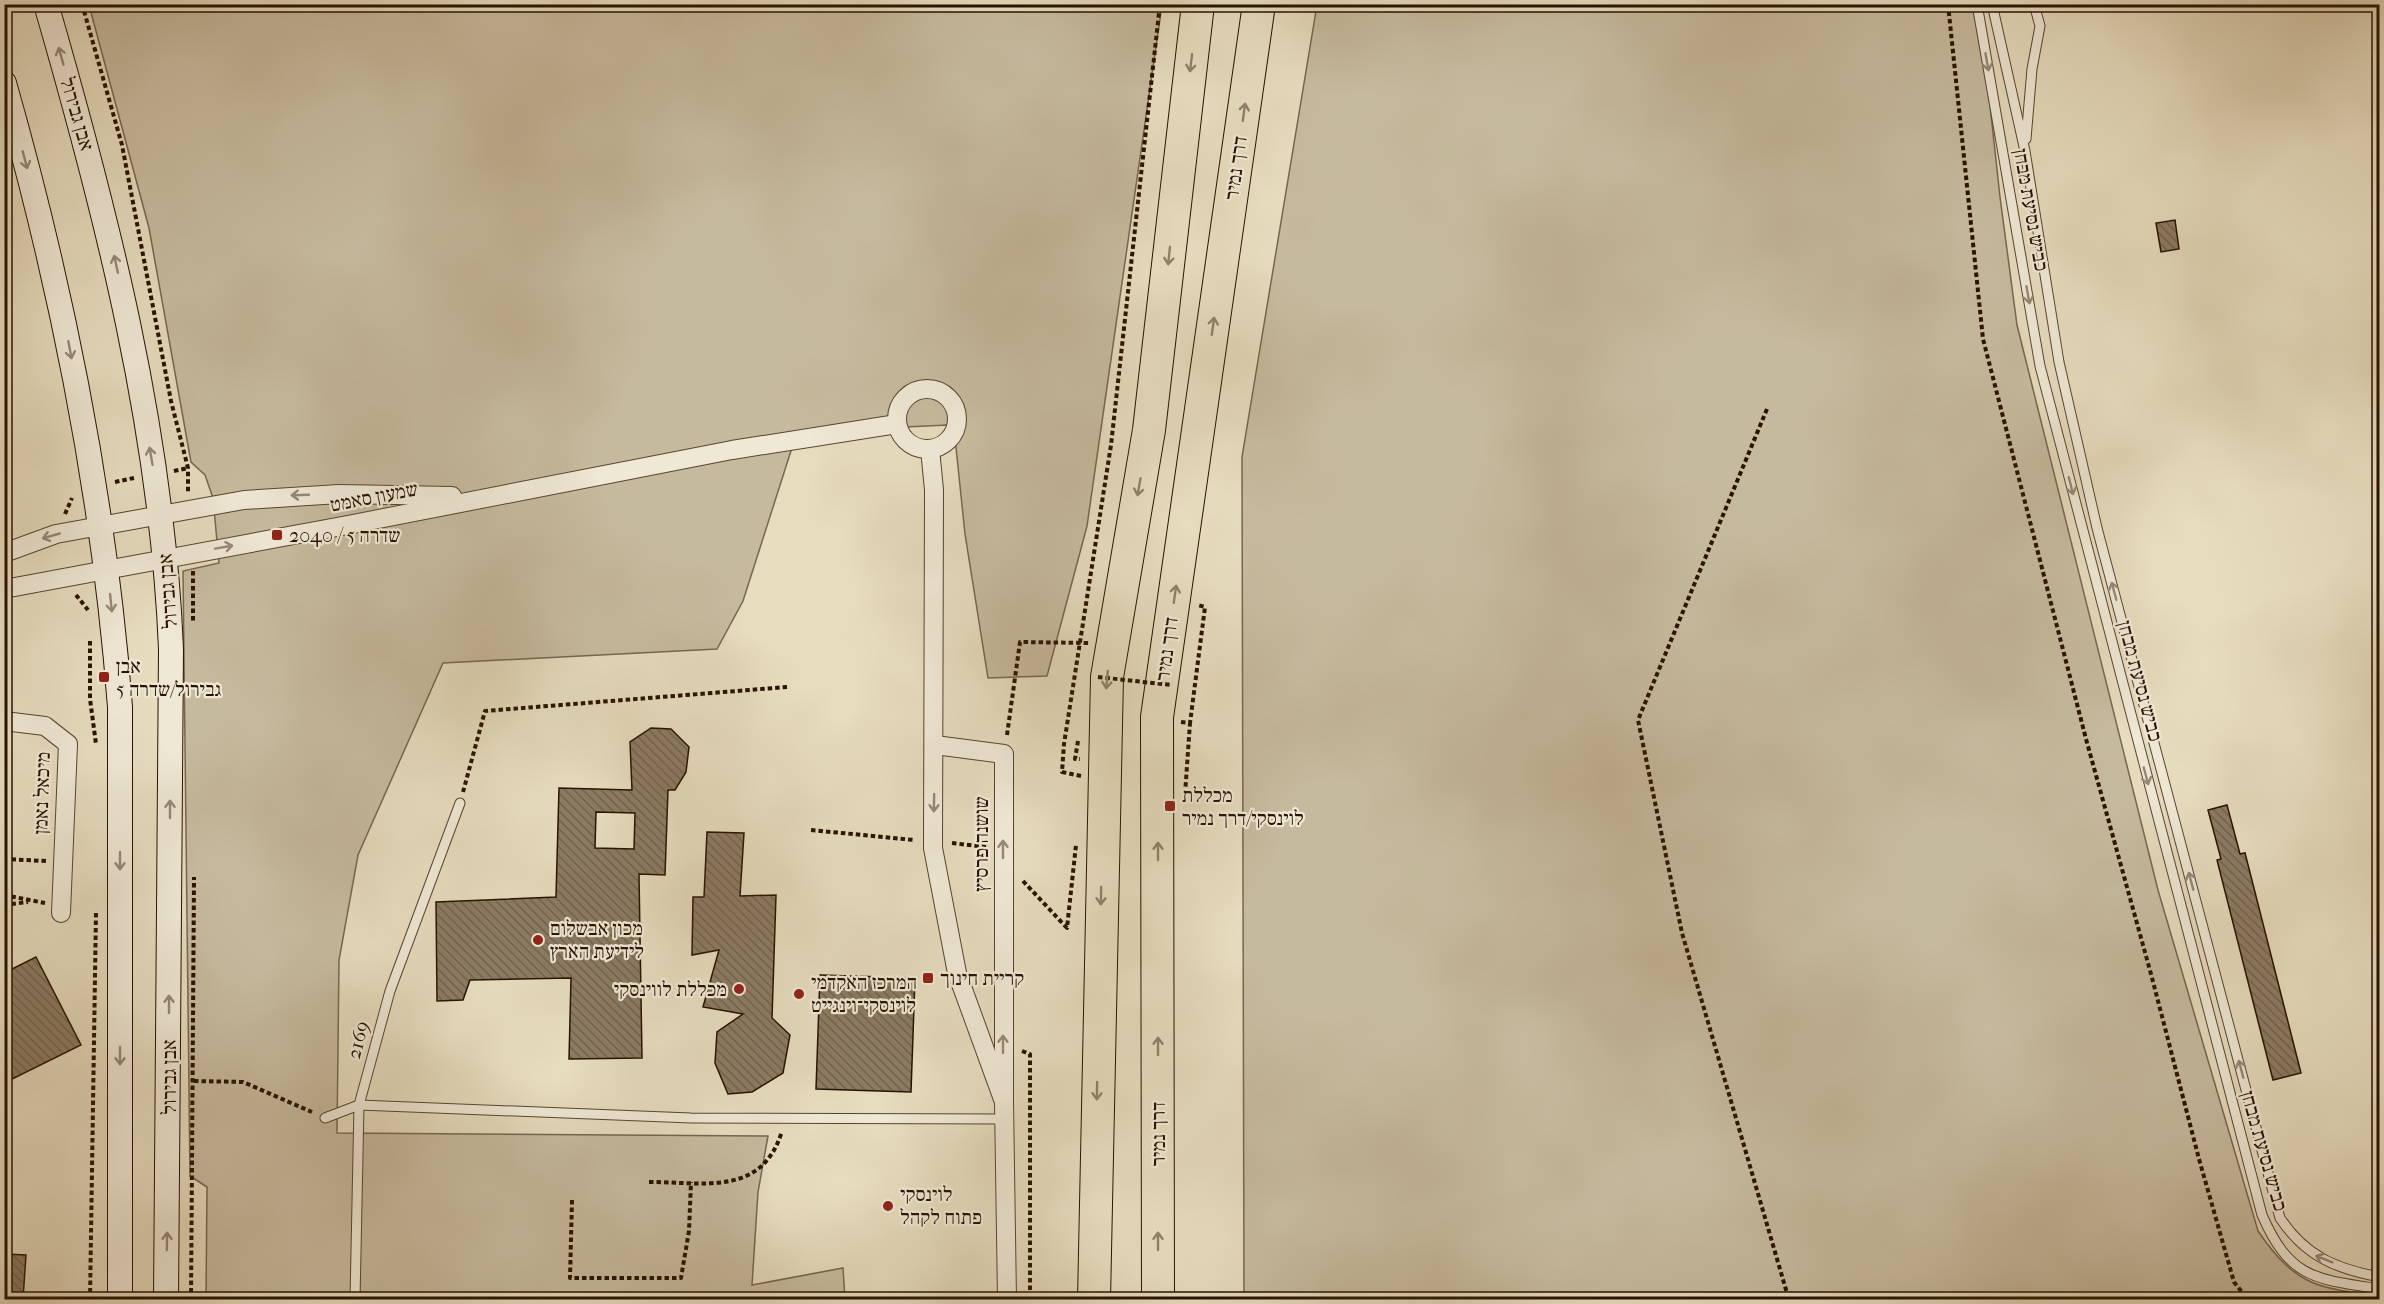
<svg xmlns="http://www.w3.org/2000/svg" width="2384" height="1304" font-family="'IM FELL French Canon','Frank Ruhl Libre',serif">
<style>
.grass{fill:#c6ba9e;stroke:#776650;stroke-width:1.5}
.building{fill:url(#building-back-hatch);stroke:#281201;stroke-width:1.5;fill-rule:evenodd}
.lines{fill:none;stroke-linecap:round;stroke-linejoin:round}
.lane-casing{stroke:#584430;stroke-width:11}
.street-casing{stroke:#584430;stroke-width:20}
.secondary-casing{stroke:#281201;stroke-width:26}
.highway-casing{stroke:#281201;stroke-width:34}
.path{stroke:#281201;stroke-width:4;stroke-dasharray:4.5 3;stroke-linecap:butt}
.lane{stroke:#efe8d5;stroke-width:9}
.street{stroke:#efe8d5;stroke-width:18}
.secondary{stroke:#efe8d5;stroke-width:24}
.highway{stroke:#e6dcbe;stroke-width:32}
.path-bridge{stroke:#281201;stroke-width:4;stroke-dasharray:4.5 3;stroke-linecap:butt}
.oneway{stroke:#958876}
.oneway2{stroke:#908169}
.poi-dot{fill:#8f2418;stroke:#efe8d5;stroke-width:2}
.labels{text-anchor:middle;dominant-baseline:central;stroke-width:4.5;stroke-linejoin:round;paint-order:stroke}
.street-label{font-size:20px;fill:#281201;stroke:#efe8d5}
.poi-label{font-size:20px;fill:#281201;stroke:#efe8d5;text-anchor:start}
</style>
<defs>
<pattern id="building-back-hatch" width="6" height="6" patternUnits="userSpaceOnUse" patternTransform="scale(1.5)"><rect width="6" height="6" fill="#8b7b63"/><path d="M-1 5l2 2M0 0l6 6M5-1l2 2" fill="none" stroke="#72634f"/></pattern>
</defs>
<rect width="100%" height="100%" fill="#e6dcbe"/>
<filter id="stains"><feTurbulence type="fractalNoise" baseFrequency=".00333" numOctaves="4"/><feColorMatrix values="0 0 0 0 .2 0 0 0 0 .09 0 0 0 0 .02 0 0 0 .5 -.17"/></filter>
<radialGradient id="worn" r=".72"><stop offset=".6" stop-color="#630" stop-opacity="0"/><stop offset="1" stop-color="#630" stop-opacity=".3"/></radialGradient>
<g class="grass">
<polygon points="89,5 1162,5 1087,526 1047,676 988,678 965,534 955,438 948,425 797,432 743,601 717,649 443,663 358,855 339,960 337,1133 768,1136 758,1192 752,1285 843,1268 845,1299 206,1299 207,1187 190,1176 183,571 219,563 213,498 205,475 191,462 149,228"/>
<path d="M1317 5H1979L2000 197 2017 325 2158 890 2258 1231C2295 1285 2317 1289 2379 1295V1299L1244 1300 1242 457Z"/>
</g>
<g class="building">
<polygon points="2175,220 2179,249 2161,252 2156,223"/>
<path d="M651 728 671 729 689 747 686 772 675 790H668L665 875 639 874 642 1058 569 1059 571 978 470 980 463 1000 437 1001 436 902 556 897 559 788 632 790 630 742ZM596 812 635 813 634 849 595 848Z"/>
<polygon points="2227,805 2240,854 2245,853 2301,1073 2273,1080 2217,860 2221,859 2208,810"/>
<polygon points="707,832 744,833 740,896 776,895 772,1018 790,1035 783,1073 752,1092 728,1094 715,1063 717,1032 743,1014 703,1007 719,950 692,955 693,897 704,897"/>
<polygon points="36,957 81,1045 4,1083 4,973"/>
<polygon points="820,975 915,978 911,1092 816,1089"/>
<polygon points="4,1254 26,1255 23,1299 4,1299"/>
</g>
<g class="lines">
<defs>
<g id="lane">
<path d="M1977 4 2040 366 2262 1215C2290 1279 2315 1279 2380 1289"/>
<path d="M1992 4 2025 151 2059 362 2097 528 2280 1218C2305 1256 2336 1269 2380 1277"/>
<polyline points="2026,139 2032,69 2040,26 2034,4"/>
<polyline points="325,1118 359,1105 691,1118 1004,1119"/>
<polyline points="355,1300 359,1105 390,991 460,803"/>
</g>
<g id="street">
<circle cx="927" cy="419" r="30"/>
<polyline points="930,449 934,490 933,848 957,973 1004,1102"/>
<polyline points="4,553 56,534 244,500 339,494 452,496"/>
<polyline points="4,589 353,524 732,450 897,424"/>
<polyline points="4,721 45,726 68,744 61,913"/>
<polyline points="935,745 1004,754 1004,1102 1007,1300"/>
</g>
<g id="secondary">
<path d="M46 4C107 215 162 430 171 649L166 1300"/>
<path d="M4 83C62 287 104 496 120 707V1300"/>
</g>
<g id="highway">
<polyline points="1094,1300 1107,677 1149,430 1198,4"/>
<polyline points="1158,1300 1157,717 1259,4"/>
</g>
</defs>
<use href="#lane" class="lane-casing"/>
<use href="#street" class="street-casing"/>
<use href="#secondary" class="secondary-casing"/>
<use href="#highway" class="highway-casing"/>
<g class="path">
<polyline points="82,4 122,145 171,401 188,468 188,493"/>
<polyline points="1948,4 1983,339 2086,739 2151,974 2199,1159 2234,1282 2248,1300"/>
<polyline points="1767,409 1638,720 1682,933 1789,1300"/>
<polyline points="174,471 188,468"/>
<polyline points="115,482 134,478"/>
<polyline points="65,514 72,498"/>
<polyline points="193,571 193,621"/>
<polyline points="76,595 88,610"/>
<polyline points="90,641 90,699 96,744"/>
<polyline points="1181,722 1190,723 1205,607 1198,605"/>
<polyline points="1007,735 1020,642 1089,643"/>
<polyline points="1078,741 1075,759 1080,759"/>
<polyline points="1081,776 1062,772 1064,744 1111,445 1160,4"/>
<polyline points="463,792 485,711 787,687"/>
<polyline points="1185,794 1190,723"/>
<polyline points="811,830 914,840"/>
<polyline points="952,843 986,847"/>
<polyline points="4,859 46,861"/>
<polyline points="1023,881 1067,928 1076,845"/>
<polyline points="4,895 45,903"/>
<polyline points="4,905 28,902"/>
<polyline points="1022,1051 1030,1054 1030,1300"/>
<polyline points="194,1081 243,1082 312,1112"/>
<path d="M649 1182C704 1182 762 1197 782 1131"/>
<polyline points="572,1200 570,1278 681,1278 689,1231 691,1182"/>
<polyline points="90,1300 96,911"/>
<polyline points="191,1300 194,877"/>
</g>
<use href="#lane" class="lane"/>
<use href="#street" class="street"/>
<use href="#secondary" class="secondary"/>
<use href="#highway" class="highway"/>
<polyline class="path-bridge" points="1098,677 1171,685"/>
</g>
<defs><path id="oneway-shaft" d="M-6 0H5M1.5-3L5.5 0L1.5 3" fill="none" stroke-width="1.6" stroke-linecap="round" stroke-linejoin="round" transform="scale(1.5)"/></defs>
<g class="oneway">
<use href="#oneway-shaft" transform="translate(61 56) rotate(-106)"/>
<use href="#oneway-shaft" transform="translate(1987 62) rotate(80)"/>
<use href="#oneway-shaft" transform="translate(25 160) rotate(75)"/>
<use href="#oneway-shaft" transform="translate(116 264) rotate(-102)"/>
<use href="#oneway-shaft" transform="translate(2028 295) rotate(80)"/>
<use href="#oneway-shaft" transform="translate(70 350) rotate(79)"/>
<use href="#oneway-shaft" transform="translate(151 456) rotate(-100)"/>
<use href="#oneway-shaft" transform="translate(2071 486) rotate(76)"/>
<use href="#oneway-shaft" transform="translate(300 495) rotate(178)"/>
<use href="#oneway-shaft" transform="translate(51 536) rotate(164)"/>
<use href="#oneway-shaft" transform="translate(224 547) rotate(-10)"/>
<use href="#oneway-shaft" transform="translate(2114 591) rotate(-105)"/>
<use href="#oneway-shaft" transform="translate(111 603) rotate(84)"/>
<use href="#oneway-shaft" transform="translate(2146 776) rotate(75)"/>
<use href="#oneway-shaft" transform="translate(934 803) rotate(91)"/>
<use href="#oneway-shaft" transform="translate(170 809) rotate(-90)"/>
<use href="#oneway-shaft" transform="translate(1003 849) rotate(-90)"/>
<use href="#oneway-shaft" transform="translate(120 861) rotate(90)"/>
<use href="#oneway-shaft" transform="translate(2191 881) rotate(-105)"/>
<use href="#oneway-shaft" transform="translate(169 1004) rotate(-90)"/>
<use href="#oneway-shaft" transform="translate(1003 1044) rotate(-90)"/>
<use href="#oneway-shaft" transform="translate(120 1056) rotate(90)"/>
<use href="#oneway-shaft" transform="translate(2241 1069) rotate(-105)"/>
<use href="#oneway-shaft" transform="translate(167 1241) rotate(-89)"/>
<use href="#oneway-shaft" transform="translate(2324 1259) rotate(-158)"/>
</g>
<g class="oneway2">
<use href="#oneway-shaft" transform="translate(1191 63) rotate(97)"/>
<use href="#oneway-shaft" transform="translate(1244 112) rotate(-82)"/>
<use href="#oneway-shaft" transform="translate(1169 256) rotate(96)"/>
<use href="#oneway-shaft" transform="translate(1213 326) rotate(-82)"/>
<use href="#oneway-shaft" transform="translate(1139 487) rotate(100)"/>
<use href="#oneway-shaft" transform="translate(1175 594) rotate(-82)"/>
<use href="#oneway-shaft" transform="translate(1107 680) rotate(95)"/>
<use href="#oneway-shaft" transform="translate(1158 851) rotate(-90)"/>
<use href="#oneway-shaft" transform="translate(1101 896) rotate(91)"/>
<use href="#oneway-shaft" transform="translate(1158 1046) rotate(-90)"/>
<use href="#oneway-shaft" transform="translate(1097 1091) rotate(91)"/>
<use href="#oneway-shaft" transform="translate(1158 1241) rotate(-90)"/>
</g>
<g class="poi-dot">
<rect x="271" y="529" width="12" height="12" rx="3"/>
<rect x="98" y="671" width="12" height="12" rx="3"/>
<rect x="1164" y="800" width="12" height="12" rx="3"/>
<circle cx="538" cy="940" r="6"/>
<rect x="922" y="972" width="12" height="12" rx="3"/>
<circle cx="739" cy="989" r="6"/>
<circle cx="799" cy="994" r="6"/>
<circle cx="888" cy="1206" r="6"/>
</g>
<g class="labels">
<g class="street-label">
<text transform="translate(77 114) rotate(74)">אבן גבירול</text>
<text transform="translate(1236 168) rotate(-82)">דרך נמיר</text>
<text transform="translate(2031 210) rotate(80)">כביש נסיעת מבחן</text>
<text transform="translate(374 497) rotate(-11)">שמעון סאמט</text>
<text transform="translate(168 591) rotate(-94)">אבן גבירול</text>
<text transform="translate(1167 649) rotate(-82)">דרך נמיר</text>
<text transform="translate(2140 681) rotate(75)">כביש נסיעת מבחן</text>
<text transform="translate(42 793) rotate(-88)">מיכאל נאמן</text>
<text transform="translate(981 844) rotate(-90)">שושנה פרסיץ</text>
<text transform="translate(358 1040) rotate(-75)">2169</text>
<text transform="translate(169 1077) rotate(-90)">אבן גבירול</text>
<text transform="translate(1158 1134) rotate(-90)">דרך נמיר</text>
<text transform="translate(2264 1151) rotate(74)">כביש נסיעת מבחן</text>
</g>
<g class="poi-label">
<text x="289" y="535">שדרה 5 / 2040</text>
<text x="116" y="666">אבן<tspan x="116" dy="23">גבירול/שדרה 5</tspan></text>
<text x="1182" y="795">מכללת<tspan x="1182" dy="23">לוינסקי/דרך נמיר</tspan></text>
<text x="550" y="928">מכון אבשלום<tspan x="550" dy="23">לידיעת הארץ</tspan></text>
<text x="940" y="978">קריית חינוך</text>
<text x="811" y="982">המרכז האקדמי<tspan x="811" dy="23">לוינסקי־וינגייט</tspan></text>
<text x="727" y="989" text-anchor="end">מכללת לווינסקי</text>
<text x="900" y="1194">לוינסקי<tspan x="900" dy="23">פתוח לקהל</tspan></text>
</g>
</g>
<rect width="2384" height="1304" fill="none" stroke="#e6dcbe" stroke-width="24"/>
<rect x="6" y="6" width="2372" height="1292" fill="none" stroke="#281201" stroke-width="3"/>
<rect x="12" y="12" width="2360" height="1280" fill="none" stroke="#281201" stroke-width="1.5"/>
<rect width="100%" height="100%" filter="url(#stains)"/>
<rect width="100%" height="100%" fill="url(#worn)"/>
</svg>
